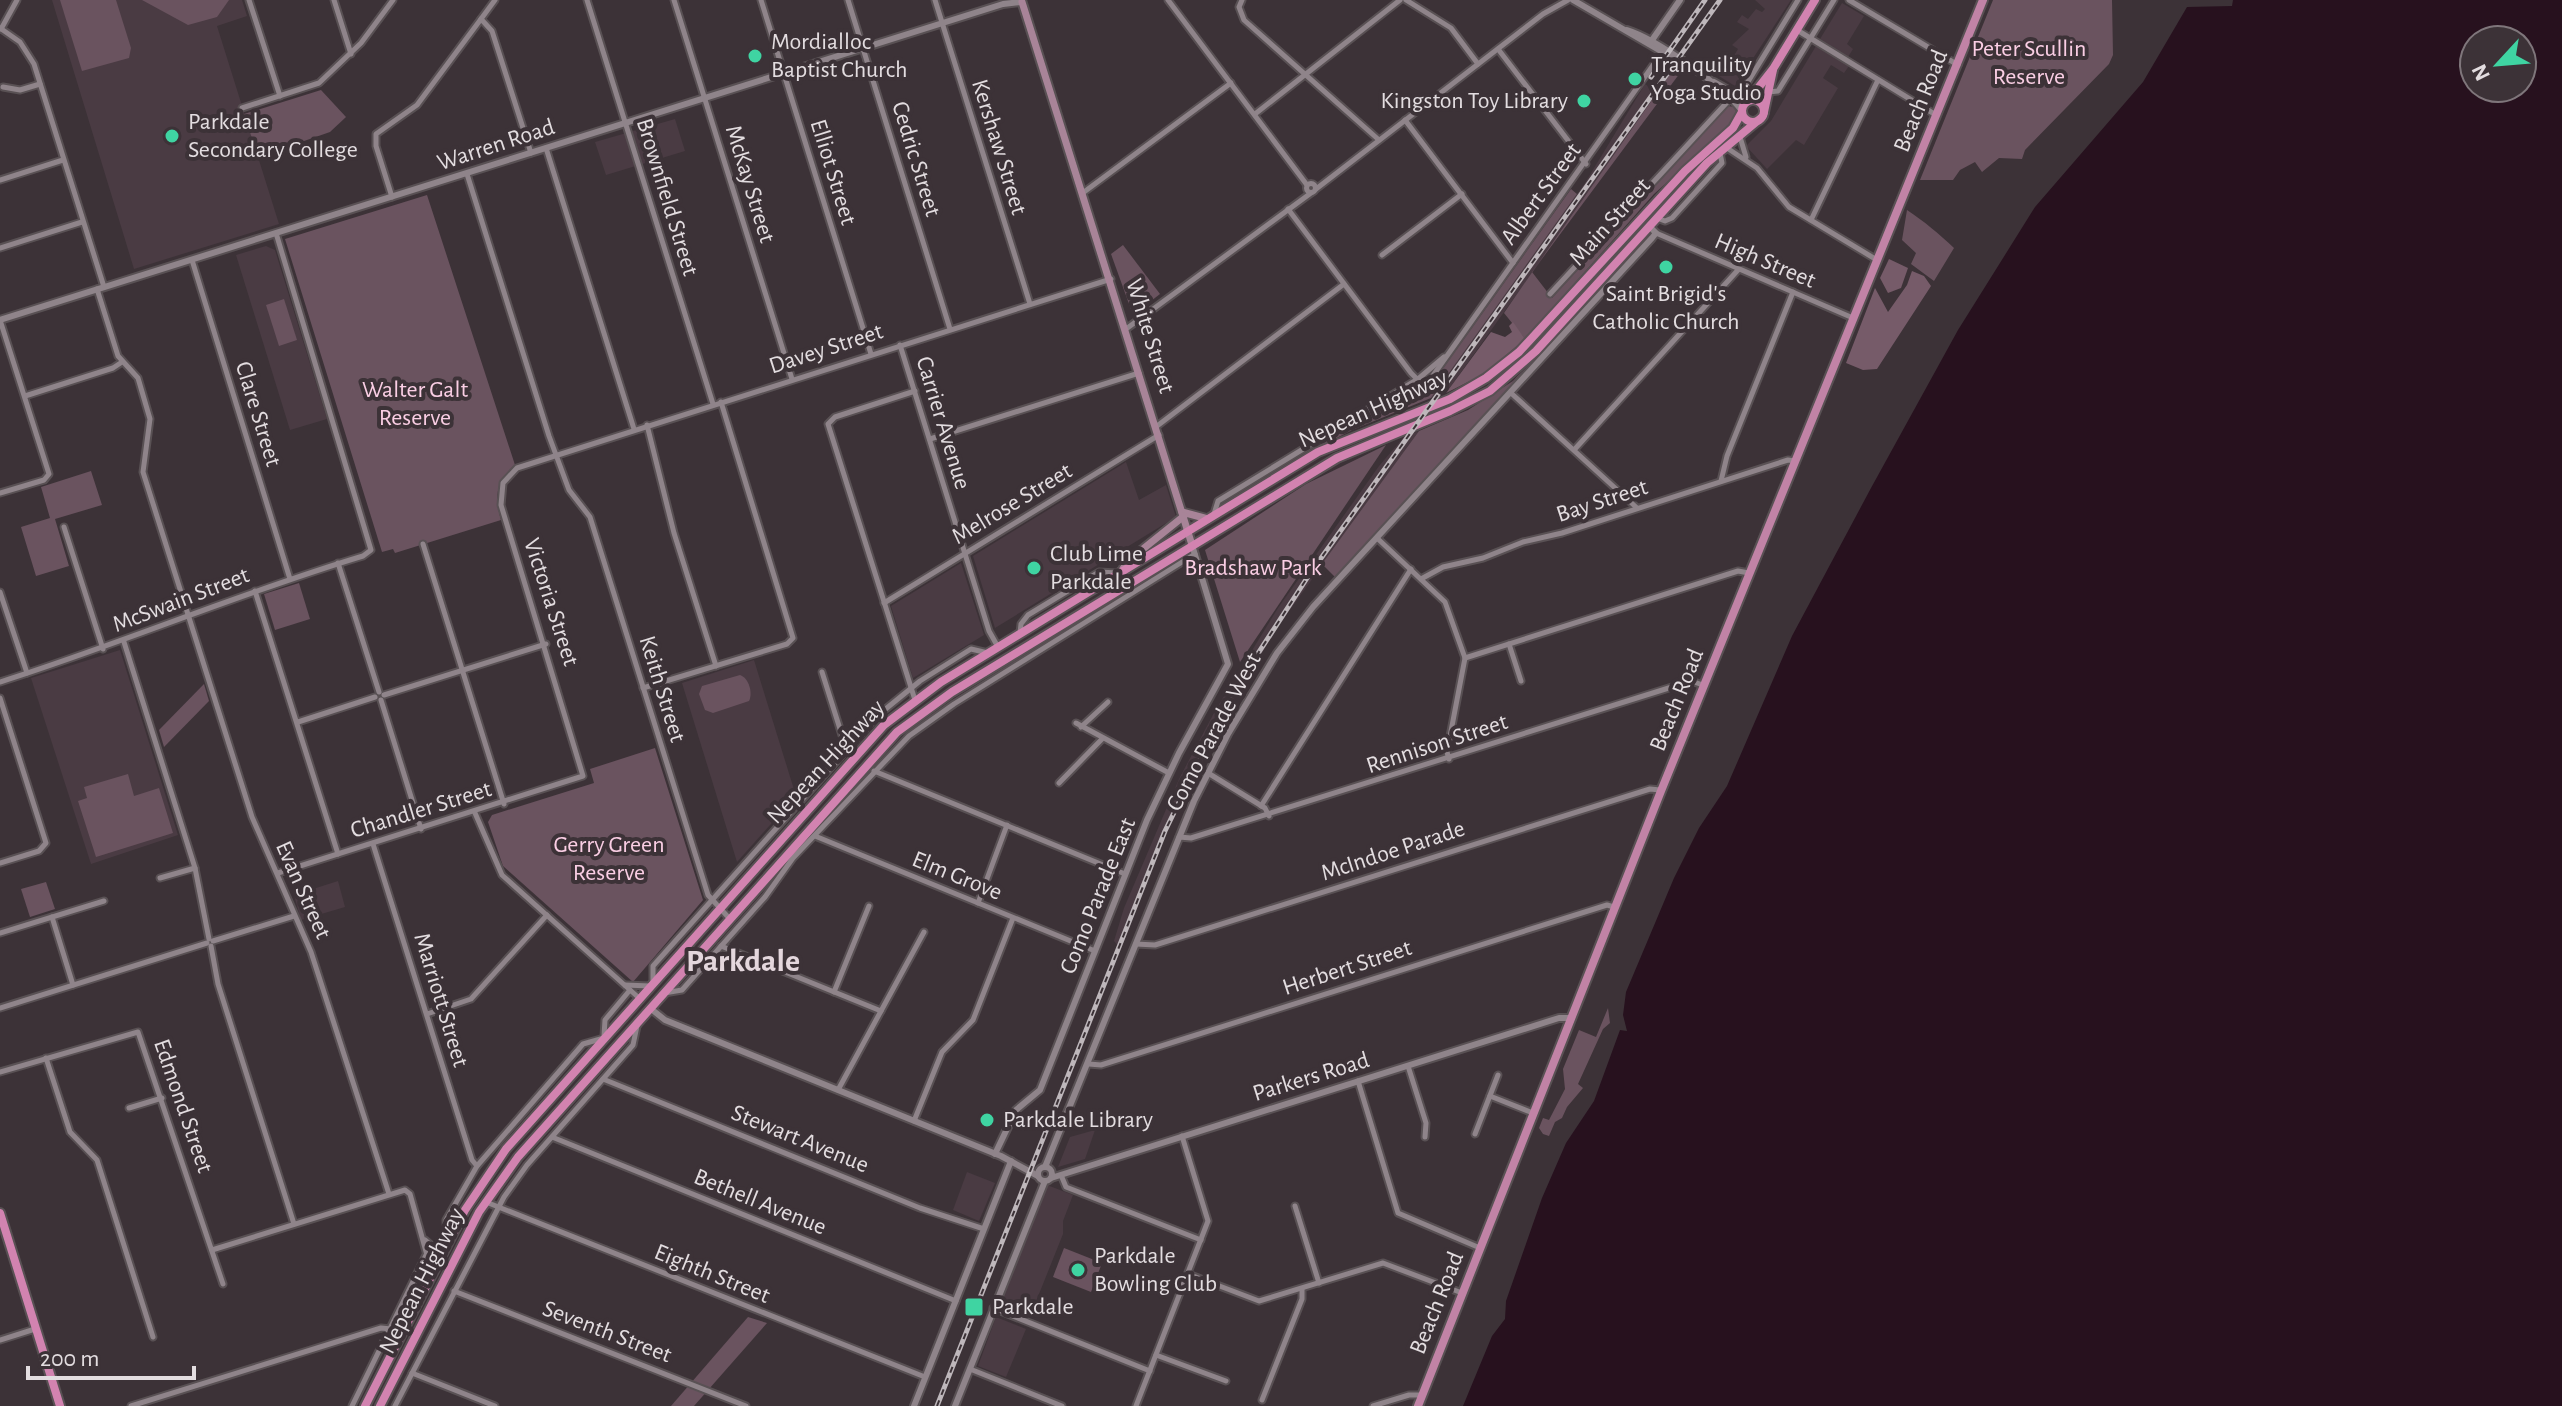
<svg xmlns="http://www.w3.org/2000/svg" width="2562" height="1406" font-family="'Alegreya Sans',sans-serif">
<style>
.built{fill:#4a3b43}
.green{fill:#6a535f}
.forest{fill:#765b69}
.water{fill:#27111e;fill-rule:evenodd}
.lines{fill:none;stroke-linecap:round;stroke-linejoin:round}
.minor-casing{stroke:#595154;stroke-width:9}
.tertiary-casing{stroke:#595154;stroke-width:10}
.secondary-casing{stroke:#595154;stroke-width:11}
.primary-casing{stroke:#595154;stroke-width:12}
.trunk-casing{stroke:#595154;stroke-width:12}
.minor{stroke:#8f848a;stroke-width:5}
.tertiary{stroke:#8f848a;stroke-width:6}
.secondary{stroke:#a88498;stroke-width:7}
.primary{stroke:#c183a6;stroke-width:8}
.trunk{stroke:#d283b0;stroke-width:8}
.rail-casing{stroke:#beb7bb;stroke-width:5}
.rail{stroke:#3c3237;stroke-width:2;stroke-dasharray:6;stroke-linecap:butt}
.poi-dot{fill:#3fd4a2;stroke:#3c3237;stroke-width:3}
.labels{text-anchor:middle;dominant-baseline:central;stroke-width:8;stroke-linejoin:round;paint-order:stroke}
.poi-label{font-size:24px;fill:#e3dde0;stroke:#3c3237;text-anchor:start}
.park-label{font-size:24px;fill:#facee4;stroke:#3c3237}
.street-label{font-size:24px;fill:#e3dde0;stroke:#3c3237}
.district-label{font-size:32px;font-weight:bold;fill:#e4d7dd;stroke:#3c3237}
</style>
<rect width="100%" height="100%" fill="#3c3237"/>
<g class="built">
<polygon points="52,0 242,0 247,16 217,26 279,224 134,269"/>
<polygon points="1755,0 1791,0 1735,86 1714,73 1720,69 1715,66 1719,58 1729,64 1738,49 1732,45 1749,29 1737,22 1742,15 1748,19 1756,9 1762,12 1765,9"/>
<polygon points="1842,3 1864,16 1847,44 1853,49 1848,57 1820,39"/>
<polygon points="1816,46 1849,66 1844,73 1831,65 1823,78 1838,88 1804,145 1796,140 1767,169 1746,146 1771,121"/>
<polygon points="1645,84 1657,92 1614,159 1446,393 1431,398 1585,183"/>
<polygon points="675,119 685,151 606,175 595,142"/>
<polygon points="266,246 275,250 327,419 290,430 236,255"/>
<polygon points="1419,431 1279,625 1230,705 1164,837 1121,949 1114,941 1124,908 1179,779 1215,711 1278,608 1379,466 1404,437"/>
<polygon points="1126,462 1139,500 1166,485 1176,517 995,628 973,556"/>
<polygon points="961,563 984,635 913,678 891,606"/>
<polygon points="120,650 178,835 91,864 31,678"/>
<polygon points="754,660 796,796 737,862 682,683"/>
<polygon points="338,881 345,907 301,920 294,895"/>
<polygon points="1095,1130 1085,1159 1058,1167 1070,1137"/>
<polygon points="967,1172 995,1183 979,1221 953,1210"/>
<polygon points="1047,1185 1073,1195 1063,1221 1063,1234 1029,1319 999,1307"/>
<polygon points="996,1317 1026,1329 1006,1377 978,1366"/>
</g>
<g class="green">
<polygon points="60,0 116,0 131,48 129,58 82,71"/>
<polygon points="142,0 229,0 217,17 188,25"/>
<polygon points="1993,0 2112,0 2113,55 2109,64 2025,150 2022,159 1999,158 1982,172 1975,162 1960,170 1953,180 1920,180"/>
<path d="M1678 72 1680 73 1532 272 1552 298 1728 106 1735 107 1737 114 1729 127 1654 194 1525 339 1504 313C1559 233 1615 154 1670 74Z"/>
<polygon points="321,90 346,117 330,132 258,157 244,114"/>
<polygon points="1571,189 1577,194 1431,398 1352,430 1304,455 1413,385 1428,386 1434,381"/>
<path d="M427 195 515 465C496 481 494 497 501 520L395 553 393 549 382 552 285 239Z"/>
<path d="M1907 210C1925 222 1938 233 1954 248L1934 281 1911 264 1916 253 1902 240Z"/>
<polygon points="1123,245 1160,294 1133,315 1111,254"/>
<polygon points="284,299 297,340 279,346 266,305"/>
<polygon points="1527,366 1473,430 1335,577 1322,564 1419,431 1468,410 1513,381"/>
<polygon points="1386,445 1240,662 1205,550 1306,484"/>
<polygon points="91,471 102,505 55,519 69,566 36,576 21,527 50,518 41,487"/>
<polygon points="299,583 310,619 275,630 264,594"/>
<path d="M740 675C749 678 753 693 749 701L713 713 705 710 699 694 702 686Z"/>
<polygon points="204,684 209,701 164,747 159,730"/>
<polygon points="655,748 703,900 633,982 503,866 488,822 492,815 594,783 590,769"/>
<polygon points="128,774 134,796 159,788 173,833 96,857 78,801 87,798 84,787"/>
<polygon points="46,882 55,909 30,917 21,889"/>
<polygon points="1608,1008 1610,1023 1603,1029 1578,1084 1583,1088 1567,1107 1562,1118 1555,1122 1549,1136 1543,1134 1539,1128 1543,1118 1549,1120 1565,1089 1563,1069 1579,1030 1596,1037"/>
<polygon points="1064,1248 1102,1263 1091,1292 1053,1277"/>
<polygon points="748,1317 767,1323 694,1406 671,1406"/>
</g>
<g class="forest">
<polygon points="1889,259 1908,268 1901,288 1888,293 1880,278"/>
<polygon points="1912,271 1924,276 1931,286 1877,369 1863,370 1846,363 1875,288 1888,312 1907,285"/>
<polygon points="1513,322 1525,339 1484,374 1446,393 1491,332 1505,337 1512,332 1509,326"/>
</g>
<path class="water" d="M2233 0H2562V1406H1463L1492 1336 1505 1319 1506 1301 1542 1198 1566 1143 1594 1101 1620 1030 1627 1031 1623 1015 1626 992 1674 878 1699 828 1727 786 1792 636 1871 488 1958 330 2035 207 2143 82 2187 7 2232 6ZM2522 40V88H2474V40Z"/>
<g class="lines">
<defs>
<g id="minor">
<polyline points="249,0 280,96"/>
<polyline points="334,0 351,54"/>
<polyline points="495,0 481,19 492,31 531,153"/>
<polyline points="587,0 713,404"/>
<polyline points="674,0 792,379"/>
<polyline points="761,0 871,354"/>
<polyline points="848,0 950,329"/>
<polyline points="935,0 1030,304"/>
<polyline points="1168,0 1307,185"/>
<polyline points="1242,0 1239,7 1244,20 1379,140"/>
<polyline points="1406,0 1451,28 1478,64"/>
<polyline points="1849,0 1958,65"/>
<polyline points="0,28 20,42 34,64 104,287"/>
<polyline points="1,29 17,0"/>
<polyline points="1797,30 1936,115"/>
<polyline points="1498,49 1586,164"/>
<polyline points="3,87 20,90 40,84"/>
<polyline points="1768,92 1778,91 1834,0"/>
<polyline points="1736,93 1746,85 1798,0"/>
<polyline points="242,108 319,83 361,43 393,0"/>
<polyline points="1255,114 1400,0"/>
<polyline points="1405,120 1513,263"/>
<polyline points="1740,137 1746,157"/>
<polyline points="546,148 634,429"/>
<polyline points="1727,148 1757,168 1789,207 1877,260"/>
<polyline points="467,174 549,436 569,490 590,517 708,895 729,918"/>
<polyline points="0,180 63,160"/>
<circle cx="1311" cy="188" r="4.5"/>
<polyline points="1316,189 1543,14 1568,0"/>
<polyline points="1084,192 1231,83"/>
<polyline points="392,197 376,146 376,134 417,105 481,19"/>
<polyline points="1288,209 1411,373 1421,383 1427,384 1661,54"/>
<polyline points="1657,218 1665,221 1672,218 1722,163 1720,153"/>
<polyline points="1811,220 1878,80"/>
<polyline points="1656,233 1853,318"/>
<polyline points="0,248 82,222"/>
<polyline points="1382,255 1462,194"/>
<polyline points="192,260 290,579"/>
<polyline points="97,289 118,356 138,378 150,419 143,472 252,817 311,952 389,1194"/>
<polyline points="1550,294 1731,98"/>
<polyline points="1126,329 1311,193"/>
<polyline points="900,345 989,631 998,647"/>
<polyline points="1511,393 1637,508"/>
<polyline points="25,396 113,368 122,362"/>
<polyline points="647,425 674,533 716,666"/>
<polyline points="1157,426 1344,284"/>
<polyline points="930,439 1139,373"/>
<polyline points="1574,450 1738,270"/>
<polyline points="1721,481 1727,456 1793,292"/>
<polyline points="0,493 44,480 49,474 0,320"/>
<polyline points="1214,514 1218,501 1418,379 1444,357"/>
<polyline points="64,527 103,649"/>
<polyline points="1377,538 1445,602 1465,658 1447,752 1449,759"/>
<polyline points="423,544 504,804"/>
<polyline points="338,563 379,692"/>
<polyline points="1421,579 1443,567 1483,558 1523,542 1562,533 1788,460 1796,461"/>
<polyline points="255,591 338,854"/>
<polyline points="0,592 27,673"/>
<polyline points="884,603 1159,435"/>
<polyline points="1020,633 1021,624 1028,615 1099,572 1117,573"/>
<polyline points="124,642 195,868 209,939"/>
<polyline points="1509,644 1521,681"/>
<polyline points="1465,658 1738,571 1749,573"/>
<polyline points="822,672 846,748"/>
<path d="M0 682C123 643 240 593 363 556L371 550 276 233"/>
<polyline points="643,688 787,644 793,638 721,402"/>
<polyline points="384,695 546,644"/>
<polyline points="0,698 46,843 39,851 0,863"/>
<polyline points="381,700 421,829"/>
<polyline points="915,700 828,424 835,417 915,391"/>
<polyline points="298,722 375,697"/>
<polyline points="1076,723 1169,773"/>
<polyline points="1081,727 1108,702"/>
<polyline points="874,771 1125,874"/>
<polyline points="1208,773 1265,808 1269,816"/>
<polyline points="1059,783 1102,739"/>
<polyline points="1261,806 1411,569"/>
<polyline points="475,813 502,875 639,998"/>
<polyline points="815,836 1095,951"/>
<polyline points="1179,837 1191,838 1691,681 1703,685"/>
<polyline points="373,844 472,1160 477,1166"/>
<polyline points="278,873 583,776 501,505 503,483 517,468 1111,279"/>
<polyline points="160,878 195,868"/>
<polyline points="978,903 1007,825"/>
<polyline points="52,917 73,985"/>
<polyline points="0,933 104,901"/>
<polyline points="213,941 294,916"/>
<polyline points="1136,944 1155,945 1650,789 1660,790"/>
<polyline points="211,946 218,984 294,1224"/>
<polyline points="721,946 881,1011"/>
<polyline points="653,982 653,966 877,716 920,681 971,649 988,653"/>
<polyline points="625,985 650,986"/>
<polyline points="834,992 869,906"/>
<polyline points="664,993 682,990 765,897 793,858 909,736 954,704 1195,554"/>
<polyline points="0,1008 207,943"/>
<polyline points="427,1014 471,999 547,915"/>
<polyline points="604,1036 605,1020 630,990"/>
<polyline points="46,1058 70,1132 97,1160 153,1337"/>
<polyline points="1089,1064 1101,1065 1607,905 1614,907"/>
<polyline points="1408,1066 1426,1123 1425,1137"/>
<polyline points="0,1072 138,1032 223,1284"/>
<polyline points="603,1079 920,1208 984,1229"/>
<polyline points="1358,1081 1398,1213 1480,1248"/>
<polyline points="838,1090 924,932"/>
<polyline points="1490,1096 1533,1113"/>
<polyline points="129,1108 162,1098"/>
<polyline points="914,1121 942,1052 973,1020 1013,918"/>
<polyline points="1475,1134 1498,1075"/>
<polyline points="552,1137 956,1301"/>
<polyline points="1061,1175 1066,1187 1201,1240"/>
<polyline points="486,1202 925,1377"/>
<polyline points="1295,1206 1319,1283"/>
<polyline points="425,1240 433,1247 447,1246"/>
<polyline points="447,1243 446,1220 477,1166 583,1044 604,1038"/>
<polyline points="212,1250 405,1190 410,1194 432,1273"/>
<polyline points="1188,1274 1259,1301 1383,1263 1462,1293"/>
<polyline points="454,1291 746,1406"/>
<polyline points="993,1308 1150,1371"/>
<polyline points="0,1340 35,1329"/>
<polyline points="1156,1355 1226,1381"/>
<polyline points="970,1369 1062,1406"/>
<polyline points="412,1373 495,1406"/>
<polyline points="1262,1400 1302,1299 1302,1289"/>
<polyline points="131,1406 381,1328 391,1329"/>
<polyline points="352,1406 427,1253"/>
<polyline points="395,1406 504,1197 527,1165 633,1045 637,1026"/>
<polyline points="1136,1406 1208,1221 1182,1136"/>
<polyline points="1373,1406 1409,1395 1422,1395"/>
</g>
<g id="tertiary">
<polyline points="1573,0 1671,57"/>
<path d="M1627 30C1656 39 1725 87 1742 111"/>
<polyline points="1650,43 1680,0"/>
<polyline points="1714,82 1748,101"/>
<polyline points="0,320 1003,4 1021,2"/>
<polyline points="650,1008 665,1020 1001,1156 1038,1176"/>
<polyline points="995,1154 1016,1110 1040,1090 1147,820 1179,753 1228,664 1192,545"/>
<circle cx="1045" cy="1174" r="7"/>
<polyline points="1045,1167 1194,801 1228,734 1277,653 1313,607 1652,238 1656,233 1650,227"/>
<polyline points="1051,1178 1559,1018 1572,1018"/>
<polyline points="914,1406 1011,1161"/>
<polyline points="955,1406 1045,1181"/>
</g>
<g id="secondary">
<polyline points="1022,2 1192,545"/>
<polyline points="1182,512 1208,519"/>
<polyline points="1121,572 1128,561 1184,516"/>
</g>
<polyline id="primary" points="1418,1406 1661,791 1983,0"/>
<g id="trunk">
<circle cx="1753" cy="111" r="11"/>
<polyline points="1748,101 1773,69 1815,0"/>
<polyline points="1764,112 1773,70"/>
<polyline points="0,1213 60,1406"/>
<polyline points="365,1406 465,1210 506,1149 884,725 941,682 1318,452 1450,399 1486,378 1519,352 1685,171 1733,128 1742,112"/>
<polyline points="380,1406 479,1212 518,1157 897,732 952,692 1337,458 1450,411 1490,391 1536,351 1707,163 1761,118"/>
</g>
</defs>
<use href="#minor" class="minor-casing"/>
<use href="#tertiary" class="tertiary-casing"/>
<use href="#secondary" class="secondary-casing"/>
<use href="#primary" class="primary-casing"/>
<use href="#trunk" class="trunk-casing"/>
<use href="#minor" class="minor"/>
<use href="#tertiary" class="tertiary"/>
<use href="#secondary" class="secondary"/>
<use href="#primary" class="primary"/>
<use href="#trunk" class="trunk"/>
<defs>
<g id="rail">
<polyline points="1651,77 1705,0"/>
<polyline points="937,1406 1165,831 1233,692 1309,575 1720,0"/>
</g>
</defs>
<use href="#rail" class="rail-casing"/>
<use href="#rail" class="rail"/>
</g>
<g class="poi-dot">
<circle cx="755" cy="56" r="8"/>
<circle cx="1635" cy="79" r="8"/>
<circle cx="1584" cy="101" r="8"/>
<circle cx="172" cy="136" r="8"/>
<circle cx="1666" cy="267" r="8"/>
<circle cx="1034" cy="568" r="8"/>
<circle cx="987" cy="1120" r="8"/>
<circle cx="1078" cy="1270" r="8"/>
<rect x="964" y="1297" width="20" height="20" rx="4"/>
</g>
<g class="labels">
<g class="poi-label">
<text x="771" y="42">Mordialloc<tspan x="771" dy="28">Baptist Church</tspan></text>
<text x="1651" y="65">Tranquility<tspan x="1651" dy="28">Yoga Studio</tspan></text>
<text x="1568" y="101" text-anchor="end">Kingston Toy Library</text>
<text x="188" y="122">Parkdale<tspan x="188" dy="28">Secondary College</tspan></text>
<text x="1666" y="294" text-anchor="middle">Saint Brigid's<tspan x="1666" dy="28">Catholic Church</tspan></text>
<text x="1050" y="554">Club Lime<tspan x="1050" dy="28">Parkdale</tspan></text>
<text x="1003" y="1120">Parkdale Library</text>
<text x="1094" y="1256">Parkdale<tspan x="1094" dy="28">Bowling Club</tspan></text>
<text x="992" y="1307">Parkdale</text>
</g>
<g class="park-label">
<text x="2029" y="49">Peter Scullin<tspan x="2029" dy="28">Reserve</tspan></text>
<text x="415" y="390">Walter Galt<tspan x="415" dy="28">Reserve</tspan></text>
<text x="1253" y="568">Bradshaw Park</text>
<text x="609" y="845">Gerry Green<tspan x="609" dy="28">Reserve</tspan></text>
</g>
<g class="street-label">
<text transform="translate(1921 101) rotate(-68)">Beach Road</text>
<text transform="translate(496 145) rotate(-18)">Warren Road</text>
<text transform="translate(999 147) rotate(73)">Kershaw Street</text>
<text transform="translate(916 159) rotate(73)">Cedric Street</text>
<text transform="translate(833 172) rotate(73)">Elliot Street</text>
<text transform="translate(750 184) rotate(73)">McKay Street</text>
<text transform="translate(1541 194) rotate(-54)">Albert Street</text>
<text transform="translate(667 197) rotate(73)">Brownfield Street</text>
<text transform="translate(1610 222) rotate(-48)">Main Street</text>
<text transform="translate(1765 261) rotate(23)">High Street</text>
<text transform="translate(1150 336) rotate(73)">White Street</text>
<text transform="translate(826 349) rotate(-18)">Davey Street</text>
<text transform="translate(1373 409) rotate(-24)">Nepean Highway</text>
<text transform="translate(258 414) rotate(73)">Clare Street</text>
<text transform="translate(943 423) rotate(73)">Carrier Avenue</text>
<text transform="translate(1602 501) rotate(-18)">Bay Street</text>
<text transform="translate(1012 504) rotate(-31)">Melrose Street</text>
<text transform="translate(181 600) rotate(-21)">McSwain Street</text>
<text transform="translate(551 602) rotate(72)">Victoria Street</text>
<text transform="translate(662 689) rotate(73)">Keith Street</text>
<text transform="translate(1677 700) rotate(-68)">Beach Road</text>
<text transform="translate(1214 732) rotate(-62)">Como Parade West</text>
<text transform="translate(1437 744) rotate(-18)">Rennison Street</text>
<text transform="translate(826 762) rotate(-47)">Nepean Highway</text>
<text transform="translate(421 810) rotate(-17)">Chandler Street</text>
<text transform="translate(1393 851) rotate(-18)">McIndoe Parade</text>
<text transform="translate(957 876) rotate(22)">Elm Grove</text>
<text transform="translate(303 890) rotate(66)">Evan Street</text>
<text transform="translate(1098 896) rotate(-68)">Como Parade East</text>
<text transform="translate(1347 968) rotate(-18)">Herbert Street</text>
<text transform="translate(441 1000) rotate(73)">Marriott Street</text>
<text transform="translate(1311 1077) rotate(-17)">Parkers Road</text>
<text transform="translate(183 1106) rotate(71)">Edmond Street</text>
<text transform="translate(800 1139) rotate(22)">Stewart Avenue</text>
<text transform="translate(760 1202) rotate(22)">Bethell Avenue</text>
<text transform="translate(712 1274) rotate(22)">Eighth Street</text>
<text transform="translate(422 1281) rotate(-63)">Nepean Highway</text>
<text transform="translate(1437 1303) rotate(-68)">Beach Road</text>
<text transform="translate(607 1332) rotate(21)">Seventh Street</text>
</g>
<g class="district-label">
<text x="743" y="961">Parkdale</text>
</g>
</g>
<g transform="translate(2498 64) rotate(244)"><circle r="38" fill="#3c3237" stroke="#7f767b" stroke-width="2"/>
<path d="M0-6L14 30L0 20L-14 30Z" fill="#3fd4a2"/>
<text y="-12" font-size="22" font-weight="bold" text-anchor="middle" fill="#e3dde0">N</text>
</g>
<path d="M28 1366v12h166v-12" fill="none" stroke="#e3dde0" stroke-width="4"/>
<text x="40" y="1366" font-size="24" fill="#e3dde0" stroke="#3c3237" stroke-width="6" paint-order="stroke">200 m</text>
</svg>
